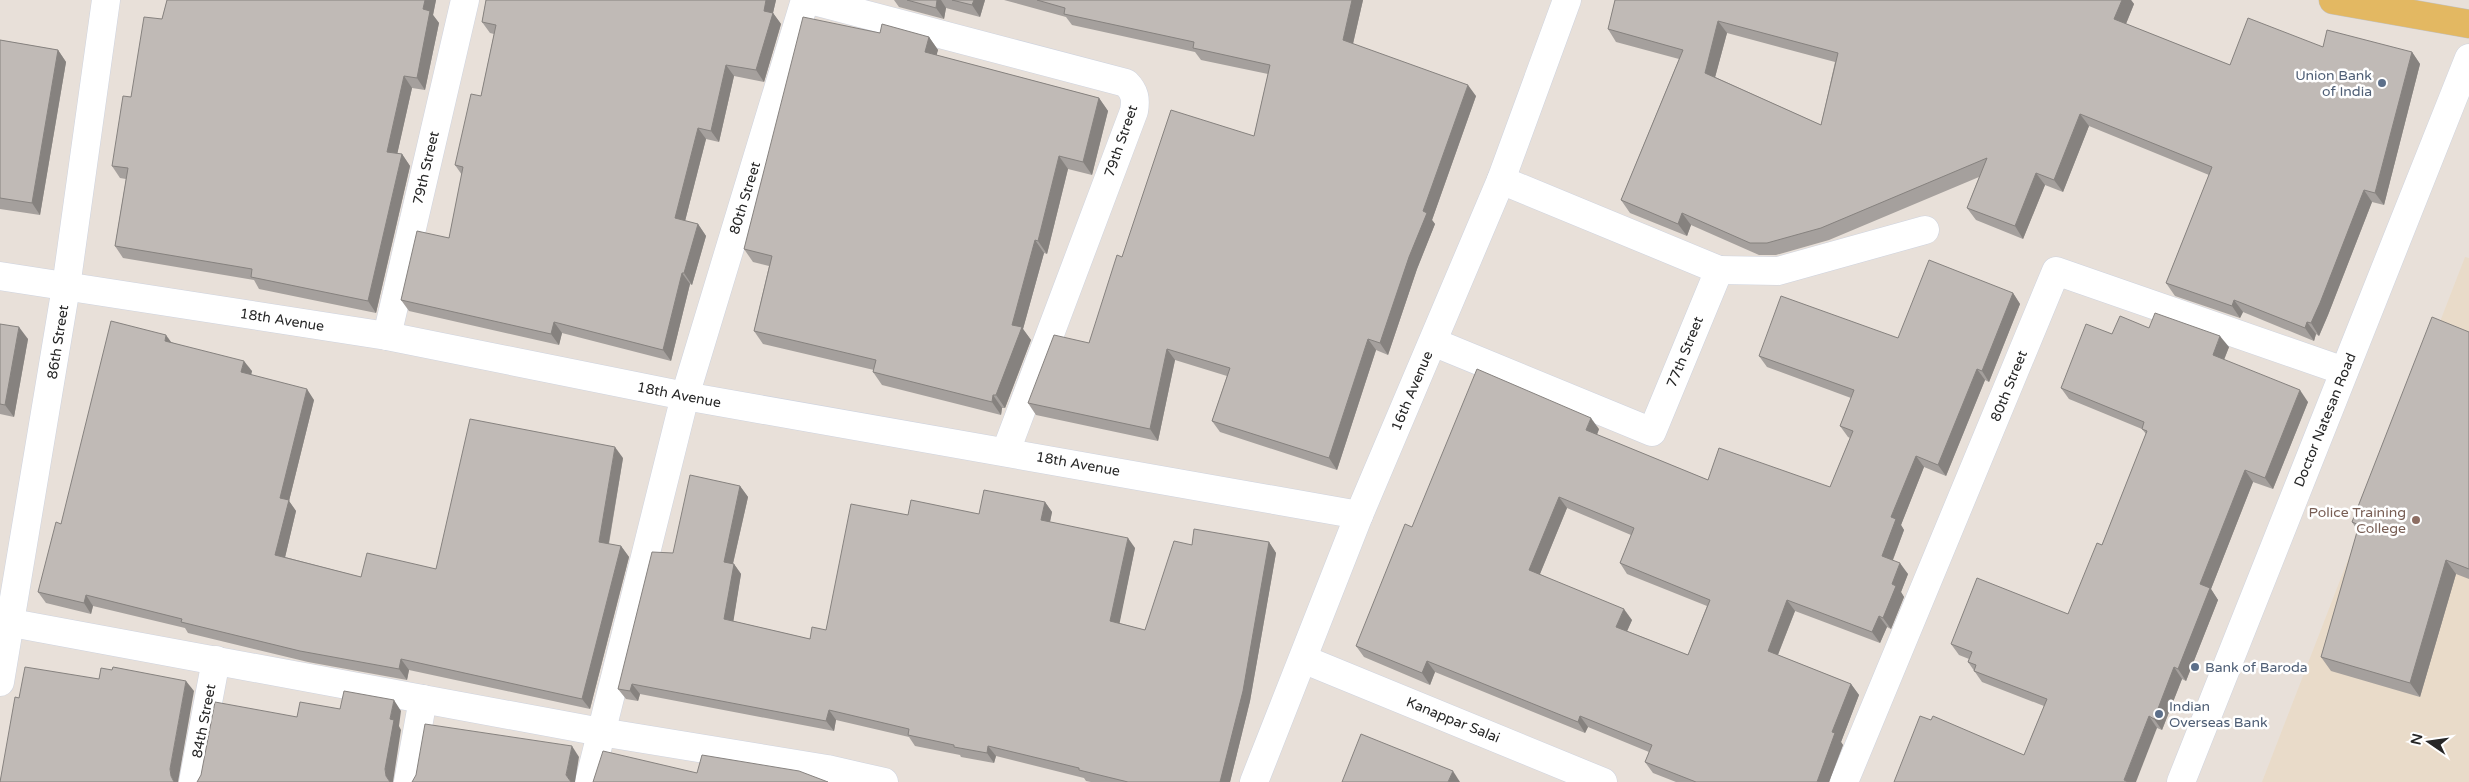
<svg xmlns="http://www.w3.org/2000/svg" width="2469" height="782" font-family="'Varela Round',sans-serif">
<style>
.education{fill:#e9dbc9}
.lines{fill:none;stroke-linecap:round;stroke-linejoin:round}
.street-casing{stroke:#ced3df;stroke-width:29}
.secondary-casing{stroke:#ced3df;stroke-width:29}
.primary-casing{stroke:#c2c2c2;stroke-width:29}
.street{stroke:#fff;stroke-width:28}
.secondary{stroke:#fff;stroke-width:28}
.primary{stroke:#e3b862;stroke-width:28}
.wall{fill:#a5a09d;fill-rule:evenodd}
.shaded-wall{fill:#86827f}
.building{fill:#c0bab6;stroke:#86827f;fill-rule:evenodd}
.service-dot{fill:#5c6f8a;stroke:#fff;stroke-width:2}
.education-dot{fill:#8d6e63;stroke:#fff;stroke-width:2}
.labels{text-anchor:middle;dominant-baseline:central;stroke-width:5;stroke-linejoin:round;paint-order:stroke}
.service-label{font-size:14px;fill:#4e5e75;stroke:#fff;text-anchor:start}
.street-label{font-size:14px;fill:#262626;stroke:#fff}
.education-label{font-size:14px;fill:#785e54;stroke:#fff;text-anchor:end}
</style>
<rect width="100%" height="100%" fill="#e8e0d9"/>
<polygon class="education" points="2465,257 2469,258 2469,782 2262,782"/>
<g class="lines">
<defs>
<g id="street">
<path d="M810 0 1126 83C1135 92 1136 99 1134 111L1006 451"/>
<polyline points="1719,270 1778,271 1925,230"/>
<polyline points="387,336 465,0"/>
<polyline points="1433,342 1652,432 1719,270 1501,180"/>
<polyline points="12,623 601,732 827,769 884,782"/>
<polyline points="1303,659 1603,782"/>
<polyline points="0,682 66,287 106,0"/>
<polyline points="193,782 216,660"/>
<polyline points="408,782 423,699"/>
<polyline points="589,782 685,396 805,0"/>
<polyline points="1844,782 2056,271 2344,371"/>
<polyline points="2181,782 2469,58"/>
</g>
<g id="secondary">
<polyline points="0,276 387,336 685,396 1359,515"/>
<polyline points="1254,782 1359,515 1501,180 1567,0"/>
</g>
<polyline id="primary" points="2333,0 2469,24"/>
</defs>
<use href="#street" class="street-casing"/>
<use href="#secondary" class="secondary-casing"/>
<use href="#primary" class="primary-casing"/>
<use href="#street" class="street"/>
<use href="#secondary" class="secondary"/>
<use href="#primary" class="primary"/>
</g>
<g class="wall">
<polygon points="167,0 436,0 433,15 439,23 425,90 412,88 397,154 402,154 410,166 376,313 259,289 254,280 123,258 115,246 126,179 120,178 112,166 131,97 162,19"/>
<polygon points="486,0 776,0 773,13 781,24 764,82 734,76 719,142 706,139 685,221 698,224 706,236 692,285 690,284 671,361 562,333 559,345 409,311 401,300 449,238 462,175 455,165 481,96 494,34 490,33 482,22"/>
<polygon points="894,0 985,0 980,17 946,8 944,19 899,7"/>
<polygon points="1004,0 1363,0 1353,44 1476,96 1432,220 1435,224 1417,269 1388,355 1376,350 1337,470 1220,432 1212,421 1227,376 1175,360 1158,441 1036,415 1028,403 1089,343 1122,257 1254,136 1268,74 1201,60 1195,52 1072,25 1066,17"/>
<path d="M1615 0H2131L2134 4 2126 24 2230 65 2323 47 2412 52 2420 64 2384 205 2372 202 2328 315 2319 336 2316 334 2314 341 2243 312 2240 318 2175 296 2166 283 2209 175 2089 126 2063 192 2045 185 2023 239 1976 220 1967 208 1979 177 1829 240 1776 255H1759L1691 225 1687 236 1630 213 1621 200 1679 59 1616 42 1608 29ZM1727 33 1835 62 1821 125 1715 77Z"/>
<polygon points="880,33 929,37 938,50 936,55 1099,98 1108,111 1092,175 1068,169 1047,254 1044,253 1023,329 1031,340 1005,408 1002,408 1001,415 882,385 873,372 874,370 763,344 754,331 769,266 753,262 744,249"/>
<polygon points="0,40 58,50 66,62 40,215 0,209"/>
<path d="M2013 293 2020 304 1989 382 1985 380 1946 476 1924 467 1901 525 1904 530 1893 560 1908 574 1901 592 1904 597 1891 629 1887 627 1880 643 1795 611 1778 655 1851 684 1859 695 1841 742 1843 745 1829 782H1676L1653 773 1645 762 1649 752 1588 727 1585 733 1435 672 1430 685 1364 657 1356 646 1412 527 1599 429 1597 435 1708 480 1830 487 1850 438 1848 437 1840 426 1851 398 1767 367 1759 356 1898 338ZM1567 508 1631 535 1620 563 1627 574 1707 606 1688 655 1627 631 1632 620 1540 574Z"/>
<polygon points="0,324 28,339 14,417 0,414"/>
<polygon points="2149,328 2229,347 2224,360 2308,402 2273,489 2253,482 2211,589 2218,600 2186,681 2182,679 2162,730 2157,728 2024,755 2044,706 1982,682 1968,662 1969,659 1959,655 1951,644 2068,614 2102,545 2146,434 2142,429 2069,399 2061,388 2112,334"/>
<polygon points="2469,332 2469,579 2456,574 2420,697 2331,671 2321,657 2358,531 2352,522"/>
<polygon points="171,342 252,371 251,375 314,400 289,501 296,511 285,557 361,577 436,569 623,458 609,544 621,546 629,557 590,709 409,670 407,680 308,662 188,633 185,628 93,606 91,614 46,603 38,592 61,524"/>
<polygon points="740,486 748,497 733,564 734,564 741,574 733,621 810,639 826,630 908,515 979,514 1045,502 1052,512 1050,522 1135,548 1119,623 1145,630 1192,545 1269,542 1276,553 1250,701 1230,782 1091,782 1086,781 1084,778 996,756 994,763 961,757 960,755 915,746 909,737 836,720 834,731 640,694 638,701 626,699 618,689 673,553"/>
</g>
<g class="shaded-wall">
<polygon points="425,0 436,0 433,15 439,23 425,90 417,78 423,9"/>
<polygon points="766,0 776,0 773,13 781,24 764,82 756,70 764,11"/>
<polygon points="937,0 941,0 946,8 944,19 936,8"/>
<polygon points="974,0 985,0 980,17 972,5"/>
<polygon points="1352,0 1363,0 1351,52 1343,40"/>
<polygon points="2122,0 2131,0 2134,4 2123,31 2114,19"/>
<polygon points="1718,21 1727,33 1713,85 1705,73"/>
<polygon points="929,37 938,50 934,65 925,52"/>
<polygon points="58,50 66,62 40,215 32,203"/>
<polygon points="2412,52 2420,64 2384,205 2375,193"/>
<polygon points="726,65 734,76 719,142 711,131"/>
<polygon points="404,76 412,88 395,164 387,152"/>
<polygon points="1468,85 1476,96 1432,220 1435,224 1417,269 1388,355 1380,343 1423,211"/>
<polygon points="1099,98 1108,111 1092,175 1083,162"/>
<polygon points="2080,114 2089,126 2063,192 2054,180"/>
<polygon points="698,128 706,139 683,229 675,218"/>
<polygon points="402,154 410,166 376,313 368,301"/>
<polygon points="1059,156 1068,169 1047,254 1038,241"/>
<polygon points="2036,173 2045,185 2023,239 2015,226"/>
<polygon points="2364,190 2372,202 2328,315 2319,336 2311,323"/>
<polygon points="1682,213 1691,225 1687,236 1678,224"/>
<polygon points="698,224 706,236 692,285 684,273"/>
<polygon points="1035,240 1044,253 1023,329 1031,340 1005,408 996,395 1012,325"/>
<polygon points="682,273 690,284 671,361 663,350"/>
<polygon points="2013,293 2020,304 1989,382 1982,371"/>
<polygon points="2234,300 2243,312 2240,318 2232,306"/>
<polygon points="554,322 562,333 559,345 551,334"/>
<polygon points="2307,322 2316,334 2314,341 2305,328"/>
<polygon points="19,327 28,339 14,417 5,405"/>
<polygon points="166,335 174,346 165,341"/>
<polygon points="2220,336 2229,347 2221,367 2213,355"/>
<polygon points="1368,339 1376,350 1337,470 1329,458"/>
<polygon points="1167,349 1175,360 1158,441 1150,429"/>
<polygon points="244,361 252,371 249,383 241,372"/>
<polygon points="1977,369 1985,380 1946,476 1938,465"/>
<polygon points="307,389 314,400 289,501 296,511 283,566 275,555 280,498"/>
<polygon points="2300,390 2308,402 2273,489 2265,478"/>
<polygon points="993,395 1002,408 1001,415 992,402"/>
<polygon points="1591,418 1599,429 1594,442 1586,430"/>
<polygon points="615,447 623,458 607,553 599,542"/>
<polygon points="1916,456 1924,467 1901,525 1904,530 1890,567 1882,556 1891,517"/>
<polygon points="2245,470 2253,482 2211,589 2218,600 2186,681 2178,669 2200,584"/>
<polygon points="740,486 748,497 731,572 724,562"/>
<polygon points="1559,497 1567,508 1537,581 1529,570"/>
<polygon points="1045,502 1052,512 1048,531 1041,520"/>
<polygon points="1128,538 1135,548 1118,631 1110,621"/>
<polygon points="1269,542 1276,553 1250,701 1230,782 1220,782"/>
<polygon points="621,546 629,557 590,709 582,699"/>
<polygon points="2446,560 2456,574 2420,697 2410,683"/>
<polygon points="1900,563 1908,574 1901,592 1904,597 1891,629 1883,618 1892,584"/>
<polygon points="734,564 741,574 732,630 724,619"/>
<polygon points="86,595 93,606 91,614 84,603"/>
<polygon points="1787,600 1795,611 1775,662 1768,651"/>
<polygon points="1624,609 1632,620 1624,638 1616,627"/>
<polygon points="1879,616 1887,627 1880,643 1872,632"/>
<polygon points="401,659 409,670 407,680 399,669"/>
<polygon points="1427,661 1435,672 1430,685 1422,673"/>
<polygon points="2174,667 2182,679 2162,730 2154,719"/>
<polygon points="186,681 194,691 178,782 174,782 171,776 170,769"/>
<polygon points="632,684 640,694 638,701 630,691"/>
<polygon points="1851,684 1859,695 1841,742 1843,745 1829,782 1817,782 1832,732"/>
<polygon points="394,700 401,711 399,726 401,730 393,782 390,782 386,776 385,769 390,719"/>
<polygon points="829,710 836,720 834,731 826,721"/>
<polygon points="1580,716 1588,727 1585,733 1578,722"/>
<polygon points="2149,716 2157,728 2136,782 2125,782 2124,780"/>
<polygon points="572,746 579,757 575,782 571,782 566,775"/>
<polygon points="988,746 996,756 994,763 987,753"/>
<polygon points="1453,771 1460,782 1448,782"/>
</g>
<g class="building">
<polygon points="167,0 425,0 423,9 430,11 417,78 404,76 387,152 402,154 368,301 251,277 252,269 115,246 128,168 112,166 123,96 131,97 144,17 162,19"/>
<polygon points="486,0 766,0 764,11 773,13 756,70 726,65 711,131 698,128 675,218 698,224 684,273 682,273 663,350 554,322 551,334 401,300 417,231 449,238 463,167 455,165 471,94 481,96 496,25 482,22"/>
<polygon points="907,0 937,0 936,8"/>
<polygon points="952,0 974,0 972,5"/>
<polygon points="1037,0 1352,0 1343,40 1468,85 1423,211 1427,213 1409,257 1380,343 1368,339 1329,458 1212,421 1230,368 1167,349 1150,429 1028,403 1054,335 1089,343 1117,255 1122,257 1171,110 1254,136 1270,65 1193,48 1194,42 1064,14 1065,8"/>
<path d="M1615 0H2122L2114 19 2230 65 2248 18 2323 47 2327 30 2412 52 2375 193 2364 190 2320 303 2311 323 2307 322 2305 328 2234 300 2232 306 2166 283 2212 167 2080 114 2054 180 2036 173 2015 226 1967 208 1987 158 1821 228 1767 243H1750L1682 213 1678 224 1621 200 1683 50 1608 29ZM1718 21 1838 53 1821 125 1705 73Z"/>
<polygon points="803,17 880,33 882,24 929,37 925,52 1099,98 1083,162 1059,156 1038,241 1035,240 1012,325 1022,327 996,395 993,395 992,402 873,372 876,360 754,331 772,256 744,249"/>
<polygon points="0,40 58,50 32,203 0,198"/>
<path d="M1929 260 2013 293 1982 371 1977 369 1938 465 1916 456 1891 517 1896 519 1882 556 1900 563 1892 584 1896 586 1883 618 1879 616 1872 632 1787 600 1768 651 1851 684 1832 732 1835 733 1817 782H1696L1645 762 1652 745 1580 716 1578 722 1427 661 1422 673 1356 646 1405 524 1412 527 1477 369 1591 418 1586 430 1708 480 1719 448 1830 487 1853 431 1840 426 1854 390 1759 356 1781 296 1898 338ZM1559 497 1634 528 1620 563 1710 600 1688 655 1616 627 1624 609 1529 570Z"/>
<polygon points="2155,313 2220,336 2213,355 2300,390 2265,478 2245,470 2200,584 2210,588 2178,669 2174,667 2154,719 2149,716 2124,780 2128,782 1894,782 1920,716 1931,720 1933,716 2024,755 2047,699 1974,671 1976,665 1968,662 1972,652 1951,644 1977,578 2068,614 2097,543 2102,545 2147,431 2142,429 2144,422 2061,388 2086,324 2112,334 2120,316 2149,328"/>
<polygon points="2432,317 2469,332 2469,569 2446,560 2410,683 2321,657 2359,525 2352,522"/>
<polygon points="111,321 166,335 165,341 244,361 241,372 307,389 280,498 289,500 275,555 361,577 367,553 436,569 470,419 615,447 599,542 621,546 582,699 401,659 399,669 300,651 181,622 182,619 86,595 84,603 38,592 56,522 61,524"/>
<polygon points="0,324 19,327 5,405 0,404"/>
<polygon points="690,475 740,486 724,562 734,564 724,619 810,639 812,627 826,630 851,504 908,515 911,500 979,514 984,490 1045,502 1041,520 1128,538 1110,621 1145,630 1174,541 1192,545 1194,529 1269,542 1243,691 1220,782 1128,782 1079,770 1079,768 988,746 987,753 954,747 954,745 908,735 909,729 829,710 826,721 632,684 630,691 618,689 652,552 673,553"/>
<polygon points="25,667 99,679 101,668 112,670 113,667 186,681 170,769 171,776 174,782 0,782 15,697 19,698"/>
<polygon points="344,691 394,700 390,719 394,720 385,769 386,776 390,782 197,782 201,775 215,702 297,717 300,702 340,709"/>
<polygon points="425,724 572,746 566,775 571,782 412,782 416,775"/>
<polygon points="1361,734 1453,771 1448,782 1342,782"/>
<polygon points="603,751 697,773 702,755 799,771 828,782 593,782"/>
</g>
<g class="service-dot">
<circle cx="2382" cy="83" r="5"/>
<circle cx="2195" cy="667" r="5"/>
<circle cx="2159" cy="714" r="5"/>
</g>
<circle class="education-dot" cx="2416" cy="520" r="5"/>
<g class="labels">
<g class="service-label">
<text x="2372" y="75" text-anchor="end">Union Bank<tspan x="2372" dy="16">of India</tspan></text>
<text x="2205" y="667">Bank of Baroda</text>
<text x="2169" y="706">Indian<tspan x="2169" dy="16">Overseas Bank</tspan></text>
</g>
<g class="street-label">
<text transform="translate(1121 141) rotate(-71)">79th Street</text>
<text transform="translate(426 168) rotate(-77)">79th Street</text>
<text transform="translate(745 198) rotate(-73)">80th Street</text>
<text transform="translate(282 320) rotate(9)">18th Avenue</text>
<text transform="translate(58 342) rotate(-81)">86th Street</text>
<text transform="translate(1685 352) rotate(-68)">77th Street</text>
<text transform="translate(2009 386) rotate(-68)">80th Street</text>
<text transform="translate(1412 391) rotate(-67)">16th Avenue</text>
<text transform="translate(679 395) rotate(11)">18th Avenue</text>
<text transform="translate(2325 420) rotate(-68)">Doctor Natesan Road</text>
<text transform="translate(1078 464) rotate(10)">18th Avenue</text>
<text transform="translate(1453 720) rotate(22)">Kanappar Salai</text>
<text transform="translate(204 721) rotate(-79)">84th Street</text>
</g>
<g class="education-label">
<text x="2406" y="512">Police Training<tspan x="2406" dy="16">College</tspan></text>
</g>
</g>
<g transform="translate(2429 742) rotate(283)" stroke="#ffffff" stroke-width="4" paint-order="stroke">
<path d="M0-4L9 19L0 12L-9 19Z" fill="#262626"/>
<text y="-8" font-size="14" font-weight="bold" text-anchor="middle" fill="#262626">N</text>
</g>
</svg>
